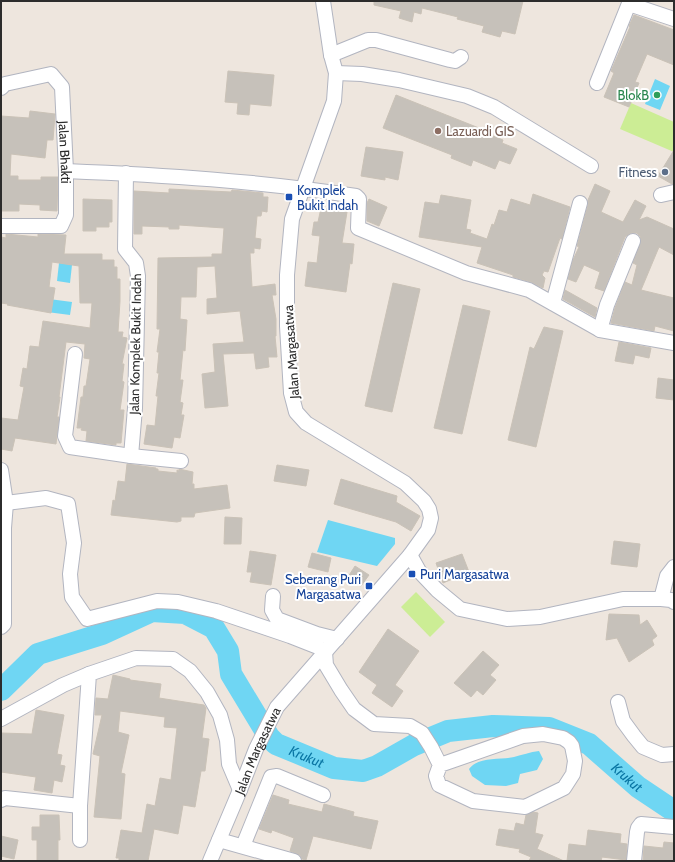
<svg xmlns="http://www.w3.org/2000/svg" width="675" height="862" font-family="Cabin,sans-serif">
<style>
.pitch{fill:#cced95}
.water{fill:#6fd6f3}
.lines{fill:none;stroke-linecap:round;stroke-linejoin:round}
.river{stroke:#6fd6f3;stroke-width:22}
.building{fill:#c6c1ba;stroke:#cac2b7}
.minor-casing{stroke:#b2b5c0;stroke-width:16}
.minor{stroke:#fff;stroke-width:14}
.leisure-dot{fill:#2e9e5b;stroke:#fff;stroke-width:1.5}
.education-dot{fill:#8d6e63;stroke:#fff;stroke-width:1.5}
.service-dot{fill:#5c6f8a;stroke:#fff;stroke-width:1.5}
.transit-dot{fill:#1a4fb4;stroke:#fff;stroke-width:1.5}
.labels{text-anchor:middle;dominant-baseline:central;stroke-width:4;stroke-linejoin:round;paint-order:stroke}
.leisure-label{font-size:13px;fill:#27864d;stroke:#fff;text-anchor:end}
.education-label{font-size:13px;fill:#785e54;stroke:#fff;text-anchor:start}
.street-label{font-size:13px;fill:#2c2c2c;stroke:#fff}
.service-label{font-size:13px;fill:#4e5e75;stroke:#fff;text-anchor:end}
.transit-label{font-size:13px;fill:#164399;stroke:#fff;text-anchor:start}
.water-label{font-size:14px;font-style:italic;fill:#0975a3;stroke:#fff}
</style>
<rect width="100%" height="100%" fill="#eee6de"/>
<g class="pitch">
<polygon points="631,103 674,122 674,152 620,129"/>
<polygon points="416,592 445,622 430,637 401,607"/>
</g>
<g class="water">
<polygon points="655,79 670,86 660,110 645,104"/>
<polygon points="60,254 73,256 70,283 57,281"/>
<polygon points="49,299 72,302 70,315 47,312"/>
<polygon points="328,520 395,538 395,544 377,566 317,552"/>
<path d="M539 751 543 759 537 770 520 774 518 783 506 786 485 785 472 776 469 769C479 756 500 760 514 757 522 755 530 752 539 751Z"/>
</g>
<g class="lines">
<path class="river" id="s1" d="M1 690 38 654 102 634 152 611 185 613 214 628 228 651 231 674 269 737 276 744 334 768 363 771 377 766 414 745 448 731 493 726 549 728 589 744 638 787 674 811"/>
</g>
<g class="building">
<polygon points="374,1 523,1 515,34 502,31 500,37 482,32 484,26 457,19 458,17 422,8 421,14 414,12 412,22 399,18 401,11 374,5"/>
<polygon points="634,15 674,30 674,65 647,54 635,82 639,83 629,107 604,97 614,73 611,71 630,27 629,26"/>
<polygon points="228,71 274,75 271,106 250,104 249,115 237,114 238,103 225,102"/>
<polygon points="396,95 484,130 483,132 503,140 502,143 517,149 510,164 499,160 495,169 473,160 471,166 451,158 452,155 383,128"/>
<polygon points="30,111 55,114 53,140 47,140 45,158 11,154 10,176 18,176 18,180 41,180 41,177 58,177 57,211 40,210 40,205 19,204 19,211 1,211 1,116 29,118"/>
<polygon points="366,147 403,152 398,180 385,177 385,180 361,176"/>
<polygon points="674,150 674,184 672,184 658,176"/>
<polygon points="595,184 610,191 601,212 623,222 635,200 646,206 639,220 647,217 674,229 674,255 659,247 641,290 674,298 674,331 655,326 654,331 611,323 615,308 625,282 632,285 637,265 633,263 641,240 640,236 637,233 631,233 625,237 604,291 595,288 600,272 584,265 576,282 568,279 573,260 579,247 577,246 588,205 588,200"/>
<polygon points="169,189 231,192 232,190 263,193 263,197 268,197 267,212 262,211 261,216 257,216 255,238 261,239 260,249 254,248 254,253 250,253 252,287 275,284 276,295 272,295 276,319 276,336 275,336 277,357 268,357 269,367 256,369 254,353 223,354 228,406 205,408 202,374 215,372 213,344 244,342 240,311 207,314 207,299 217,298 215,266 197,267 196,297 181,297 180,319 187,320 185,351 183,350 180,380 183,380 180,402 183,403 181,415 184,415 180,438 174,437 172,448 144,444 147,425 155,426 158,396 156,396 159,373 157,373 159,352 157,352 160,329 157,329 158,258 212,257 212,254 222,254 224,228 179,225 179,229 169,229 169,227 142,226 142,234 134,234 134,191 169,193"/>
<polygon points="533,194 570,207 562,239 560,238 548,272 544,271 542,275 545,278 543,288 531,282 513,277 513,275 477,263 482,247 419,237 425,202 439,204 441,195 471,200 466,229 471,230 470,233 487,239 492,224 494,225 499,210 507,212 511,199 530,205"/>
<polygon points="83,199 112,200 112,222 109,222 109,227 96,227 96,231 83,231"/>
<polygon points="369,199 387,207 379,226 367,221 367,203"/>
<polygon points="321,208 347,212 342,243 354,244 352,264 350,263 346,292 305,286 308,262 317,263 320,236 312,235 314,222 318,222"/>
<polygon points="6,234 38,237 38,234 66,235 64,254 102,254 102,260 114,260 114,267 117,267 117,279 120,279 120,301 118,332 123,332 122,337 127,338 122,364 124,364 122,381 124,382 120,410 124,410 121,443 116,443 116,445 86,441 87,431 81,430 82,428 77,428 81,397 83,397 84,386 86,386 90,359 84,358 85,344 66,342 59,397 60,397 57,417 59,417 56,444 15,438 12,451 1,449 1,418 18,420 24,387 20,386 23,368 27,369 30,346 39,347 43,321 90,328 92,303 80,303 79,266 52,262 49,287 55,288 51,313 7,305 8,304 1,303 1,237 6,238"/>
<polygon points="393,283 420,289 392,412 365,406"/>
<polygon points="565,290 597,308 595,317 563,299"/>
<polygon points="463,305 490,311 462,434 434,428"/>
<polygon points="544,327 563,331 536,447 508,440 530,347 534,349"/>
<polygon points="619,342 651,348 649,358 635,355 633,364 615,361"/>
<polygon points="658,378 674,380 674,400 656,398"/>
<polygon points="127,464 156,468 156,469 158,469 158,471 177,473 177,470 179,471 179,469 193,472 192,484 194,484 194,489 227,485 230,508 195,513 194,517 181,517 181,521 177,522 111,515 113,500 115,501 118,481 125,482"/>
<polygon points="277,465 309,470 306,486 274,481"/>
<polygon points="341,479 397,496 396,502 420,516 411,531 396,522 334,504"/>
<polygon points="225,517 242,518 241,544 224,544"/>
<polygon points="614,541 640,544 637,567 611,564"/>
<polygon points="250,551 276,555 271,585 250,582 252,572 247,572"/>
<polygon points="312,553 331,558 328,572 308,567"/>
<polygon points="462,554 469,572 443,583 436,563"/>
<polygon points="355,566 369,575 361,586 348,577"/>
<polygon points="609,614 639,615 640,625 647,620 657,636 652,640 654,645 629,662 617,638 606,640"/>
<polygon points="388,629 419,651 395,685 403,691 392,707 372,693 377,685 359,672"/>
<polygon points="483,651 499,665 490,675 496,680 483,695 477,690 471,697 454,683"/>
<polygon points="113,675 130,679 130,680 161,684 159,698 204,705 206,708 202,738 209,739 205,771 201,771 195,807 183,805 178,834 154,829 148,861 119,861 119,858 116,858 121,830 142,833 147,804 155,806 160,778 171,780 177,728 164,727 165,717 120,711 118,732 129,735 121,773 125,774 121,819 94,817 100,756 93,754 102,715 95,715 96,698 108,699"/>
<polygon points="36,710 64,715 57,754 62,755 60,765 65,766 62,782 54,780 52,793 34,790 36,777 1,772 1,733 32,734"/>
<polygon points="273,795 289,800 288,804 322,812 324,804 354,812 353,816 378,821 371,849 313,836 306,860 302,859 300,855 290,851 294,838 272,830 271,833 259,829"/>
<polygon points="533,812 538,813 535,833 543,835 537,849 564,861 529,861 531,857 519,852 520,849 496,845 499,829 514,831 516,823 524,825 526,815"/>
<polygon points="40,815 59,815 60,840 58,840 58,861 37,861 37,840 32,840 32,827 40,827"/>
<polygon points="588,830 621,834 620,843 627,844 626,860 602,857 601,861 567,861 569,844 586,846"/>
<polygon points="1,836 18,840 14,859 1,856"/>
<polygon points="664,842 674,843 674,861 651,860 651,861 643,861 644,846 663,848"/>
</g>
<g class="lines">
<defs>
<g id="minor">
<polyline points="629,4 674,19"/>
<polyline points="331,55 368,40 376,40 450,60 455,61 461,57"/>
<polyline points="336,73 362,74 399,80 467,96 494,107 591,166"/>
<polyline points="597,83 630,1"/>
<path id="s2" d="M1 88 5 84 51 74 62 87 66 171V215L61 226H1"/>
<path d="M66 171C163 175 260 181 356 196L359 199 358 228 466 273 529 290 600 330 674 343"/>
<polyline points="126,173 125,249 136,263 138,276 135,408 131,456"/>
<polyline points="661,195 674,192"/>
<polyline points="553,303 580,203"/>
<polyline points="600,330 607,305 633,241"/>
<polyline points="75,354 65,436 70,447 131,456 181,461"/>
<polyline points="1,470 6,503 46,498 68,504 74,543 70,574 72,597 87,619 157,601 178,602 216,611 290,636 318,647 325,652 326,665 341,690 354,709 374,724 410,726 422,733 431,747 440,765 436,776 439,785 473,801 525,807 564,788 573,774 575,761 572,746 569,742 563,738 543,734 523,736 440,765"/>
<polyline points="410,555 419,571 437,590 460,609 507,619 540,617 623,599 661,599 671,600 674,602"/>
<polyline points="273,596 272,610 277,619 317,634 337,639"/>
<polyline points="661,599 667,576 674,567"/>
<polyline points="1,627 4,624 4,528 6,503"/>
<polyline points="618,702 623,721 634,736 643,747 662,755 674,754"/>
<polyline points="1,719 63,685 89,674"/>
<polyline points="1,800 5,798 80,806 89,674 136,658 173,659 190,671 207,692 220,715 227,740 229,764 240,790"/>
<polyline points="80,806 80,840"/>
<polyline points="219,840 294,861"/>
<polyline points="243,846 271,777 277,776 323,795"/>
<path id="s3" d="M210 861 240 790 256 749 277 707 410 555 428 530 431 518 429 509 424 501 405 483 306 423 296 412 291 393 287 326V275L292 219 334 101 336 73 331 55 323 1"/>
<polyline points="634,861 637,832 638,828 641,824 674,827"/>
</g>
</defs>
<use href="#minor" class="minor-casing"/>
<use href="#minor" class="minor"/>
</g>
<circle class="leisure-dot" cx="657" cy="95" r="4"/>
<circle class="education-dot" cx="438" cy="131" r="4"/>
<circle class="service-dot" cx="665" cy="172" r="4"/>
<g class="transit-dot">
<rect x="285" y="193" width="8" height="8" rx="2"/>
<rect x="408" y="570" width="8" height="8" rx="2"/>
<rect x="365" y="582" width="8" height="8" rx="2"/>
</g>
<g class="labels">
<g class="leisure-label">
<text x="649" y="95">BlokB</text>
</g>
<g class="education-label">
<text x="446" y="131">Lazuardi GIS</text>
</g>
<g class="street-label">
<text stroke="none"><textPath href="#s2" startOffset="135">Jalan Bhakti</textPath></text>
<text transform="translate(135 344) rotate(-89)">Jalan Komplek Bukit Indah</text>
<text transform="translate(291 352) rotate(-94)">Jalan Margasatwa</text>
<text stroke="none"><textPath href="#s3" startOffset="120">Jalan Margasatwa</textPath></text>
</g>
<g class="service-label">
<text x="657" y="172">Fitness</text>
</g>
<g class="transit-label">
<text x="297" y="190">Komplek<tspan x="297" dy="15">Bukit Indah</tspan></text>
<text x="420" y="574">Puri Margasatwa</text>
<text x="361" y="579" text-anchor="end">Seberang Puri<tspan x="361" dy="15">Margasatwa</tspan></text>
</g>
<g class="water-label">
<text stroke="none"><textPath href="#s1" startOffset="406">Krukut</textPath></text>
<text stroke="none"><textPath href="#s1" startOffset="754">Krukut</textPath></text>
</g>
</g>
<rect width="675" height="862" fill="none" stroke="#2c2c2c" stroke-width="4"/>
</svg>
